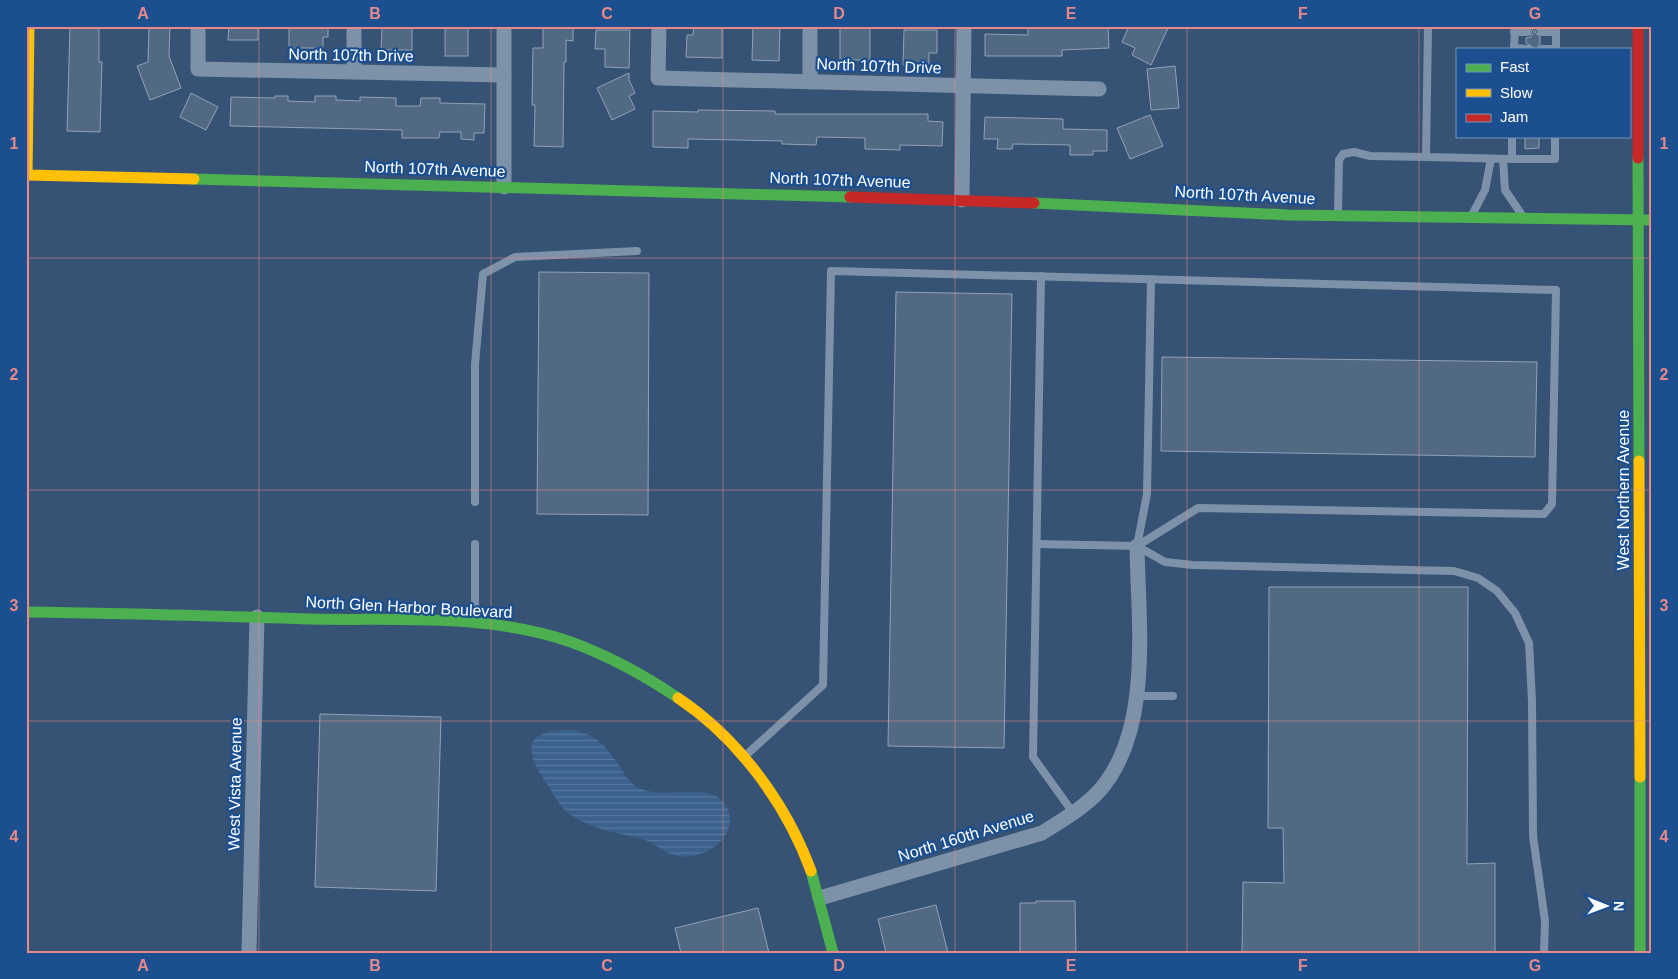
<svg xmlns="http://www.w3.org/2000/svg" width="1678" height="979" font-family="Helvetica,sans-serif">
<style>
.water{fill:url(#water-rules)}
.building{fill:#526984;stroke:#92a2b6}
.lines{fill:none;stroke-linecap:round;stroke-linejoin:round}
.lane{stroke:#7d92a8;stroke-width:8}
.street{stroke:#7d92a8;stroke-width:15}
.fast{stroke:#4caf50;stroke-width:11}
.slow{stroke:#ffc107;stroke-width:11}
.jam{stroke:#c62828;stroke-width:11}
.grid{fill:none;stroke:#e88989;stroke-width:1;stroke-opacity:0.55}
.labels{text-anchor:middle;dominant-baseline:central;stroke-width:4.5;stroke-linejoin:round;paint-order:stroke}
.street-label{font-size:16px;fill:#fff;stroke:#1b4f8f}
.neatline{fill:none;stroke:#e88989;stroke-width:2}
.grid-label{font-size:16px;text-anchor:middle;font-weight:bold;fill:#e88989}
</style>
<defs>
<pattern id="water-rules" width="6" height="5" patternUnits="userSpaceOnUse" patternTransform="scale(1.25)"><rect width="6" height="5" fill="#3b618d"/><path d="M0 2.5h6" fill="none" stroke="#58799e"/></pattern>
</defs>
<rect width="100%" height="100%" fill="#365274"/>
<path class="water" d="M575 730C600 737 608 749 622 770 626 777 630 783 637 787 660 801 709 781 724 803 745 832 706 862 677 856 665 854 655 843 643 839 618 833 593 830 571 815 560 808 557 799 550 789 524 751 519 729 575 730Z"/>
<g class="building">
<polygon points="70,26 99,26 99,62 102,62 100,132 67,131"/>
<polygon points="149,26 170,26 169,56 181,88 150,100 137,66 148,62"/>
<polygon points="229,26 258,26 258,40 228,40"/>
<polygon points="289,26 328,26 328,37 323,37 323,48 289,48"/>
<polygon points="382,26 412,26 412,50 381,50"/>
<rect x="445" y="26" width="23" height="30"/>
<polygon points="694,26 722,26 722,58 686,57 687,35 693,35"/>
<polygon points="753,26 780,26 779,61 752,60"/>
<rect x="840" y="26" width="30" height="34"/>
<polygon points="1028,26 1108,26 1109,48 1062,50 1062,56 985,56 985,34 1028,35"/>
<polygon points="1129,26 1169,26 1151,65 1132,55 1135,48 1122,42"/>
<polygon points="1526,26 1540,26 1535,32 1540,37 1540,44 1536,49 1526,43 1526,38 1531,37 1534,32 1531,27"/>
<polygon points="543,27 573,28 573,41 566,40 566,62 564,62 563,147 534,146 535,105 532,105 533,48 543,48"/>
<polygon points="596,30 630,30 629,68 605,67 605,49 595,49"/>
<polygon points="904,30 937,30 937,53 929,53 929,65 903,65"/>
<polygon points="1175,66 1179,108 1151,110 1147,69"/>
<polygon points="629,73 629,80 635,93 629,96 635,109 612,120 597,88"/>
<polygon points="191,93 218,107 206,130 180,117"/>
<polygon points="275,96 288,96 288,101 315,102 315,96 336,96 336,100 360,101 360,97 396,98 396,106 420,106 421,98 440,98 440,103 485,104 484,133 474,133 474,140 461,139 461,132 440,132 439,138 402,138 402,130 230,126 231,97 275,98"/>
<polygon points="698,110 775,111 775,114 928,114 928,121 943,122 942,146 900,145 900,150 865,149 865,138 817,137 816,145 782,144 782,141 688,139 688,148 653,147 653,111 698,112"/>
<polygon points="1150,115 1163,146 1130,159 1117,128"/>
<polygon points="985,117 1063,119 1063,129 1107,130 1107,151 1093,151 1093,155 1070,155 1070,145 1013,144 1012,149 997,149 998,139 984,139"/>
<polygon points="1525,136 1539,136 1539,148 1525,149"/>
<polygon points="539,272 649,273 648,515 537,514"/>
<polygon points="896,292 1012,294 1004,748 888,746"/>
<polygon points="1162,357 1537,362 1535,457 1161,451"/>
<polygon points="1269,587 1468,587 1467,864 1495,863 1495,953 1242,953 1243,882 1284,883 1283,828 1268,828"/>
<polygon points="320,714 441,717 436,891 315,887"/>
<polygon points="1036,901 1075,901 1076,953 1020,953 1020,903 1036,903"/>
<polygon points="936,905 948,953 886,953 878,919"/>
<polygon points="758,908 769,953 681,953 675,928"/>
</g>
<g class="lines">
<g class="lane">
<polyline points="1514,32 1528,32"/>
<polyline points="1541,32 1556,32"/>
<polyline points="1514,48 1528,49"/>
<polyline points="1514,49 1515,26"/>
<polyline points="1542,49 1556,49"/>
<polyline points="1556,49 1556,26"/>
<polyline points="1426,157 1512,159 1512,136"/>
<polyline points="1503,159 1505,190 1522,215"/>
<polyline points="1512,159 1555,159 1555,136"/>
<polyline points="1338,214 1339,160 1343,154 1354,152 1370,156 1426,157 1428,26"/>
<polyline points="1472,215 1485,190 1491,159"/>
<polyline points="1041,276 1033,757 1074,814"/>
<polyline points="475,502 475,364 483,274 515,257 637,251"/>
<polyline points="1037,544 1137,546 1165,562 1193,565 1454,571 1478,578 1497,591 1515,613 1529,643 1532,701 1533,836 1545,921 1544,953"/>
<polyline points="1137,546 1147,494 1151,279"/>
<polyline points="475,622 475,544"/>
<polyline points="1137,696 1173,696"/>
<polyline points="744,757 823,685 831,271 1556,290 1552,504 1544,514 1198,508 1137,546"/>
</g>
<g class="street">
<polyline points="198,26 198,69 504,75"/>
<polyline points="659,26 658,78 1099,89"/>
<polyline points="354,72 354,26"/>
<polyline points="810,82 810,26"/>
<polyline points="504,187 504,26"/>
<polyline points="962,200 964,26"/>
<path d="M820 898 1042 833C1062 820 1084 808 1100 790 1153 729 1138 621 1137 546"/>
<polyline points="249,953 257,617"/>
</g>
<g class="fast">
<polyline points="1638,158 1639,461"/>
<polyline points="194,179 850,197"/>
<polyline points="1034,203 1289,215 1652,220"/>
<path d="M26 612C120 613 215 616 309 619 397 621 487 613 571 642 609 656 644 675 678 698"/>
<polyline points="1640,777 1640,953"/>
<polyline points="811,871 833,953"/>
</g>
<g class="slow">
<polyline points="29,26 27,175 194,179"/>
<polyline points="1639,461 1640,777"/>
<path d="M678 698C738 738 786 803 811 871"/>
</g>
<g class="jam">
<polyline points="1638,26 1638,158"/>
<polyline points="850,197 1034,203"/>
</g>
</g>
<path class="grid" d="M259 26V953M491 26V953M723 26V953M955 26V953M1187 26V953M1419 26V953M26 258H1652M26 490H1652M26 721H1652"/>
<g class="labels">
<g class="street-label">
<text transform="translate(351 55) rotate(1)">North 107th Drive</text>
<text transform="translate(879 66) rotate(2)">North 107th Drive</text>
<text transform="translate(435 169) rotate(2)">North 107th Avenue</text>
<text transform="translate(840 180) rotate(2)">North 107th Avenue</text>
<text transform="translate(1245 195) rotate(3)">North 107th Avenue</text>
<text transform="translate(1623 490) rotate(-90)">West Northern Avenue</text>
<text transform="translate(409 607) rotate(3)">North Glen Harbor Boulevard</text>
<text transform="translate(235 784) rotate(-89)">West Vista Avenue</text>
<text transform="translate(966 836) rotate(-17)">North 160th Avenue</text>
</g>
</g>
<rect width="1678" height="979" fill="none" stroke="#1b4f8f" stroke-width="55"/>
<rect x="1456" y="48" width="175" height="90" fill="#1b4f8f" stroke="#7695bc"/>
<rect x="1466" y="64" width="25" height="8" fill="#4caf50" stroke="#7695bc"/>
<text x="1500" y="72" font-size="15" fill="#ffffff">Fast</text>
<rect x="1466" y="89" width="25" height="8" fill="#ffc107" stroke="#7695bc"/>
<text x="1500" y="98" font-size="15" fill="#ffffff">Slow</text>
<rect x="1466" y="114" width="25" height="8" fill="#c62828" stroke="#7695bc"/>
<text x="1500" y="122" font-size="15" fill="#ffffff">Jam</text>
<g transform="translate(1606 906) rotate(91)" stroke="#1b4f8f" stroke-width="4" paint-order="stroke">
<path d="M0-4L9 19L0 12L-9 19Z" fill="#ffffff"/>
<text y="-8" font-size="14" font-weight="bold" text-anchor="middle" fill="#ffffff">N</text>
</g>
<rect x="28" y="28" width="1622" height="924" class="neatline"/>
<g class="grid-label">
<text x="143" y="19">A</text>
<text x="375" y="19">B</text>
<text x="607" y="19">C</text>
<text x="839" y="19">D</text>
<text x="1071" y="19">E</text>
<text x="1303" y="19">F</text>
<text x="1535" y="19">G</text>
<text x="14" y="149">1</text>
<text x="1664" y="149">1</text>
<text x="14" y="380">2</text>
<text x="1664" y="380">2</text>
<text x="14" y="611">3</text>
<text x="1664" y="611">3</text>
<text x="14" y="842">4</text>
<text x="1664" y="842">4</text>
<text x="143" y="971">A</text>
<text x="375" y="971">B</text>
<text x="607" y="971">C</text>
<text x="839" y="971">D</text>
<text x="1071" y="971">E</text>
<text x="1303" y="971">F</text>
<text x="1535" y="971">G</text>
</g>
</svg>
